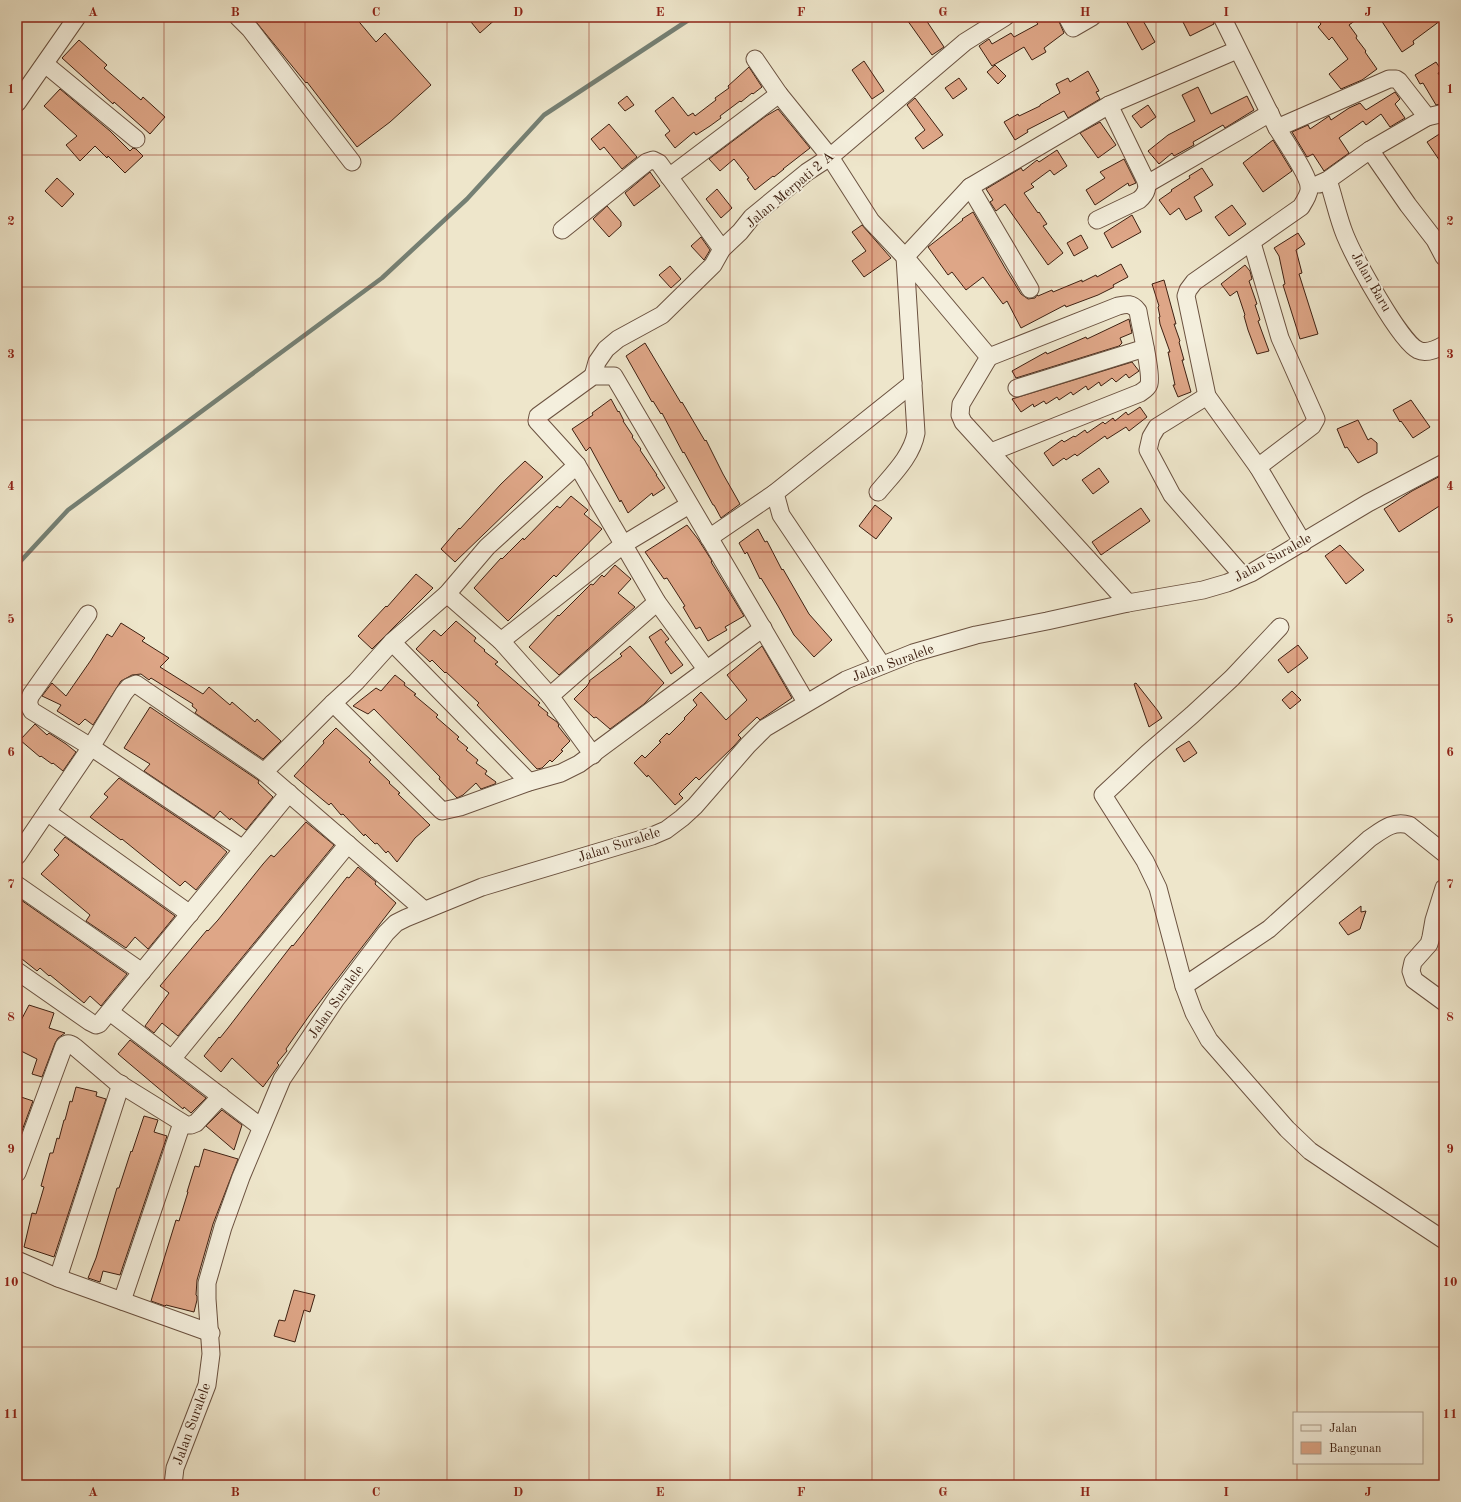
<svg xmlns="http://www.w3.org/2000/svg" width="1461" height="1502" font-family="'Old Standard TT',serif">
<style>
.lines{fill:none;stroke-linecap:round;stroke-linejoin:round}
.stream{stroke:#758074;stroke-width:4.5}
.building{fill:#dea687;stroke:#3f2112}
.street-casing{stroke:#6b5240;stroke-width:19}
.street{stroke:#f4efdd;stroke-width:17}
.grid{fill:none;stroke:#8f2418;stroke-width:1;stroke-opacity:0.55}
.labels{text-anchor:middle;dominant-baseline:central;stroke-width:4;stroke-linejoin:round;paint-order:stroke}
.street-label{font-size:14px;fill:#3f2112;stroke:#f4efdd}
.neatline{fill:none;stroke:#8f2418;stroke-width:1.5}
.grid-label{font-size:13px;text-anchor:middle;font-weight:bold;fill:#8f2418}
</style>
<rect width="100%" height="100%" fill="#eee6cb"/>
<filter id="stains"><feTurbulence type="fractalNoise" baseFrequency=".005" numOctaves="4"/><feColorMatrix values="0 0 0 0 .2 0 0 0 0 .09 0 0 0 0 .02 0 0 0 .5 -.17"/></filter>
<radialGradient id="worn" r=".72"><stop offset=".6" stop-color="#630" stop-opacity="0"/><stop offset="1" stop-color="#630" stop-opacity=".3"/></radialGradient>
<g class="lines">
<polyline class="stream" points="17,565 68,510 382,278 467,199 544,115 693,17"/>
</g>
<g class="building">
<polygon points="252,17 355,17 376,42 385,33 431,85 390,122 357,147 307,82 306,83"/>
<polygon points="478,17 498,17 480,33 471,22"/>
<polygon points="905,17 924,17 944,47 932,55"/>
<polygon points="1032,17 1057,17 1064,33 1044,48 1046,52 1032,60 1024,47 992,66 979,46 989,39 992,44 1011,33 1014,37 1038,24"/>
<polygon points="1124,17 1141,17 1155,42 1142,50"/>
<polygon points="1194,17 1212,17 1214,24 1190,36 1183,22"/>
<polygon points="1316,17 1360,17 1349,25 1357,36 1356,38 1366,51 1365,52 1377,69 1362,80 1341,89 1329,74 1348,59 1332,37 1329,40 1318,27 1321,24"/>
<polygon points="1379,17 1444,17 1444,18 1413,41 1414,44 1402,52"/>
<polygon points="79,40 107,65 104,68 141,100 143,97 165,117 150,134 114,102 113,104 62,58"/>
<polygon points="864,61 884,91 872,99 852,70"/>
<polygon points="1436,62 1442,71 1438,73 1444,83 1444,103 1436,105 1423,83 1420,84 1415,75"/>
<polygon points="995,65 1006,76 998,84 987,72"/>
<polygon points="749,67 762,87 753,94 752,93 741,102 740,101 720,116 721,118 710,126 696,135 694,132 675,148 665,135 670,131 655,111 673,97 688,116 693,113 695,116 716,100 715,98 729,88 728,86"/>
<polygon points="1088,71 1099,91 1096,92 1100,99 1068,118 1064,111 1027,130 1028,132 1015,140 1004,122 1018,114 1019,116 1040,106 1040,105 1060,93 1056,84 1068,78 1070,82"/>
<polygon points="959,78 967,89 953,99 945,88"/>
<polygon points="1198,87 1211,114 1247,96 1254,110 1225,128 1223,125 1193,142 1194,145 1174,156 1172,153 1159,164 1148,151 1168,135 1195,121 1182,95"/>
<polygon points="60,89 110,131 130,151 133,148 136,149 143,156 125,173 108,156 107,158 95,146 80,161 66,145 77,136 44,106"/>
<polygon points="1395,92 1400,99 1395,104 1405,118 1390,127 1381,114 1366,125 1363,121 1339,138 1349,153 1324,171 1313,154 1307,157 1292,132 1308,125 1310,129 1329,116 1331,120 1349,108 1360,103 1366,110"/>
<polygon points="627,96 634,105 625,111 618,103"/>
<polygon points="915,98 943,135 923,149 915,138 925,130 907,105"/>
<polygon points="1148,105 1156,117 1141,128 1132,116"/>
<polygon points="778,109 810,148 783,169 784,169 774,177 773,176 755,190 747,179 749,178 734,159 720,171 709,159 766,116"/>
<polygon points="1100,122 1116,145 1098,158 1080,133"/>
<polygon points="609,124 637,157 622,169 604,147 600,150 591,139"/>
<polygon points="1444,131 1444,167 1427,142"/>
<polygon points="1273,140 1292,171 1263,192 1243,163"/>
<polygon points="1057,150 1067,166 1054,175 1050,170 1031,184 1034,187 1024,193 1038,213 1039,212 1047,224 1043,226 1063,253 1048,265 1005,204 996,211 990,202 993,200 986,189 1021,168 1023,171 1037,160 1039,162"/>
<polygon points="1124,159 1136,183 1129,186 1128,183 1095,205 1086,190 1105,178 1100,172"/>
<polygon points="1202,168 1213,185 1194,197 1202,211 1186,220 1179,208 1170,215 1159,200 1172,191 1171,190 1190,178 1189,176"/>
<polygon points="650,172 660,186 634,206 625,193"/>
<polygon points="57,178 74,194 62,207 45,191"/>
<polygon points="717,189 732,208 721,218 706,199"/>
<polygon points="1232,205 1246,224 1229,236 1215,217"/>
<polygon points="607,206 621,222 621,226 609,237 593,219"/>
<polygon points="973,212 1005,268 1021,294 1028,299 1035,298 1037,295 1038,296 1052,290 1053,292 1082,280 1082,282 1096,275 1097,277 1121,264 1128,277 1113,285 1114,287 1098,295 1066,307 1065,305 1021,328 1007,301 1003,304 983,277 966,290 952,272 948,275 928,247 963,220 962,219"/>
<polygon points="1132,215 1141,232 1112,248 1104,233"/>
<polygon points="862,225 891,258 864,277 852,261 866,251 852,232"/>
<polygon points="1298,233 1305,244 1296,250 1302,273 1299,274 1318,334 1300,339 1283,285 1285,284 1279,256 1274,248"/>
<polygon points="1081,235 1088,248 1074,256 1067,243"/>
<polygon points="701,237 710,250 704,260 691,246"/>
<polygon points="1245,265 1250,271 1252,279 1249,281 1257,304 1255,305 1260,320 1258,321 1269,351 1257,354 1248,330 1244,316 1245,315 1237,291 1230,296 1221,284"/>
<polygon points="670,266 681,279 671,288 659,275"/>
<polygon points="1164,280 1176,324 1174,324 1180,341 1179,342 1184,360 1182,360 1191,392 1178,397 1173,385 1175,385 1168,352 1170,352 1160,324 1159,317 1160,317 1158,307 1159,306 1152,284"/>
<polygon points="1129,319 1132,333 1120,338 1122,343 1119,346 1016,378 1012,371 1046,352 1047,354 1086,337 1087,339"/>
<polygon points="645,343 681,403 682,402 705,441 706,440 723,474 740,504 721,518 714,505 713,505 684,452 683,453 662,413 661,414 653,401 652,402 626,356"/>
<polygon points="1132,362 1139,371 1129,378 1126,374 1116,382 1112,378 1101,386 1099,382 1088,390 1086,386 1073,395 1071,392 1059,400 1057,397 1046,404 1044,401 1034,407 1033,404 1021,412 1012,399"/>
<polygon points="611,399 618,412 619,411 624,421 623,421 633,436 632,437 641,449 640,450 657,475 656,475 665,488 653,496 652,493 628,513 621,500 620,502 590,447 586,451 572,429 593,415 592,413"/>
<polygon points="1411,400 1430,427 1413,438 1401,421 1400,422 1393,410"/>
<polygon points="1140,407 1147,417 1129,431 1126,427 1107,439 1105,436 1077,456 1075,454 1066,460 1064,458 1053,466 1044,453 1062,440 1064,442 1074,436 1075,437 1085,430 1087,433 1103,422 1105,424 1113,418 1115,421 1126,412 1128,415"/>
<polygon points="1358,420 1368,440 1371,438 1377,443 1377,453 1358,463 1347,447 1345,448 1337,429"/>
<polygon points="525,461 543,477 455,562 441,549 459,528 460,529 501,484"/>
<polygon points="1099,468 1109,482 1093,494 1082,480"/>
<polygon points="1444,474 1444,503 1399,532 1384,509 1412,491"/>
<polygon points="571,496 588,510 584,514 602,529 556,577 554,575 508,621 474,588 501,558 502,559 523,538 524,540 557,506 560,508"/>
<polygon points="875,505 892,518 876,539 859,526"/>
<polygon points="1141,508 1150,521 1101,555 1092,542"/>
<polygon points="687,525 698,539 712,561 711,562 744,616 725,627 727,630 708,641 700,627 696,629 683,607 685,606 667,578 664,579 645,552"/>
<polygon points="758,529 765,542 767,541 782,570 783,569 809,614 832,640 814,657 794,635 778,606 761,578 760,579 747,552 745,554 739,543"/>
<polygon points="1340,545 1364,570 1346,584 1325,556"/>
<polygon points="615,565 631,579 618,593 635,607 559,675 529,647 558,615 559,616 591,584 593,585 602,575 604,577"/>
<polygon points="416,574 433,588 372,649 358,636 386,606 387,607"/>
<polygon points="456,621 476,638 474,641 485,650 484,651 498,662 495,664 540,703 538,705 548,713 547,715 557,722 559,725 558,726 570,741 561,750 563,751 552,762 550,760 542,768 537,769 477,705 479,703 446,672 445,673 432,660 430,662 416,649 434,630 441,636"/>
<polygon points="121,623 145,638 142,641 169,658 160,667 203,694 209,687 230,705 232,702 255,722 257,719 281,741 263,759 195,713 197,710 192,706 193,704 151,678 149,680 141,674 132,675 121,681 93,725 85,719 79,725 57,711 61,705 42,696 52,683 66,696 91,660 107,634 112,637"/>
<polygon points="661,629 669,639 665,642 683,665 671,674 649,637"/>
<polygon points="1298,645 1308,658 1288,673 1278,660"/>
<polygon points="630,646 664,683 644,704 610,729 596,717 594,718 574,699 587,686 590,681 589,681 622,656 620,654"/>
<polygon points="762,646 792,698 760,720 757,717 738,735 741,738 734,746 699,780 696,777 679,794 683,798 675,805 648,775 647,777 634,763 642,755 645,758 661,742 659,741 667,733 669,735 685,719 684,718 697,705 693,700 701,692 726,720 747,700 727,675"/>
<polygon points="395,675 405,683 404,685 416,694 414,695 438,715 436,717 459,737 457,739 468,748 466,750 478,760 476,763 487,771 485,774 496,782 495,784 481,789 476,783 463,795 457,798 439,779 440,777 374,709 368,714 353,706 376,688 381,691"/>
<polygon points="1136,683 1158,711 1162,718 1149,727 1134,684"/>
<polygon points="1292,691 1301,700 1290,709 1282,700"/>
<polygon points="150,707 258,780 259,781 258,783 273,797 246,830 231,818 230,820 220,811 214,818 144,771 150,764 124,748"/>
<polygon points="35,724 47,735 49,733 66,744 76,752 63,771 53,763 52,764 41,756 40,757 20,740"/>
<polygon points="336,728 371,760 369,762 390,782 389,783 400,793 398,794 430,825 415,838 397,862 388,851 386,853 377,843 375,844 365,834 364,836 343,814 341,815 331,803 329,805 294,776 324,743 323,741"/>
<polygon points="1189,741 1197,753 1184,762 1176,749"/>
<polygon points="119,778 220,846 227,852 196,890 185,881 180,886 122,839 121,840 90,817 108,797 104,794"/>
<polygon points="306,822 334,845 178,1036 162,1023 154,1033 145,1026 169,993 160,986 207,930 208,931 218,920 263,864 271,855 274,857"/>
<polygon points="65,837 175,916 148,949 135,937 126,948 86,921 90,915 41,874 59,855 54,850"/>
<polygon points="358,867 376,882 375,884 396,903 309,1016 286,1049 287,1051 277,1063 279,1065 263,1087 232,1058 221,1072 204,1056 219,1037 220,1038 228,1028 275,967 292,945 293,946 347,877 349,878"/>
<polygon points="21,900 127,974 101,1006 90,996 84,1003 50,975 49,976 40,968 37,971 17,955 17,905"/>
<polygon points="1361,906 1361,912 1366,911 1360,929 1348,935 1339,923"/>
<polygon points="29,1005 54,1013 49,1028 65,1033 58,1038 55,1043 42,1077 32,1074 37,1059 17,1049 17,1028"/>
<polygon points="130,1040 206,1098 191,1113 184,1107 183,1109 118,1054"/>
<polygon points="76,1087 97,1092 96,1096 106,1099 54,1257 24,1247 32,1213 36,1214 44,1187 41,1186 50,1153 53,1153 57,1138 59,1139 64,1120 65,1120 70,1101 72,1102"/>
<polygon points="21,1097 33,1101 17,1144 17,1108"/>
<polygon points="222,1110 242,1125 234,1150 206,1126"/>
<polygon points="144,1116 158,1120 154,1132 167,1136 120,1275 103,1271 100,1282 88,1278 96,1258 117,1188 119,1188 131,1151 132,1152"/>
<polygon points="204,1149 238,1159 213,1224 197,1280 196,1295 197,1296 197,1300 194,1312 166,1305 165,1306 151,1301 176,1220 179,1221 188,1192 187,1192 195,1166 199,1167"/>
<polygon points="294,1290 315,1295 310,1312 304,1310 295,1342 274,1336 279,1320 285,1321"/>
</g>
<g class="lines">
<defs>
<g id="street">
<polyline points="238,17 250,29 352,162"/>
<polyline points="1067,17 1073,28 1092,17"/>
<polyline points="1222,17 1277,128 1389,79 1396,79 1399,81 1427,117 1444,113"/>
<polyline points="755,59 779,94 830,157 871,221 905,257 989,357 961,404 960,415 963,422 1128,603"/>
<polyline points="45,64 136,139"/>
<polyline points="17,103 77,17"/>
<path d="M1277 128C1284 139 1309 176 1309 187 1310 193 1304 202 1301 207L1194 282 1188 290 1186 296 1207 396 1258 467 1303 543"/>
<polyline points="1370,150 1408,205 1435,240 1444,257"/>
<polyline points="669,177 779,94"/>
<path d="M1328 180C1334 198 1338 218 1345 235 1354 257 1400 342 1418 350 1426 354 1437 349 1444 345"/>
<polyline points="1147,184 1270,113"/>
<polyline points="1319,184 1328,180 1370,150 1427,117"/>
<polyline points="970,187 1030,289"/>
<path d="M1097 220 1139 200C1146 194 1149 188 1145 179L1109 105"/>
<polyline points="562,230 647,162 653,160 659,163 722,249"/>
<polyline points="1252,243 1280,338 1316,419 1312,426 1258,467"/>
<path d="M989 357 1118 306C1127 304 1132 303 1138 311 1140 325 1152 373 1149 384 1148 388 1143 391 1140 393L991 452"/>
<polyline points="593,376 597,362 606,349 618,339 662,315 713,265 722,249 740,232 752,217 807,172 830,157 965,42 1005,17"/>
<polyline points="1017,388 1145,348"/>
<polyline points="1207,396 1157,427 1151,437 1148,450 1172,495 1243,576"/>
<path d="M878 492C892 475 912 456 916 433L905 257 970 187 1109 105 1237 50"/>
<polyline points="709,538 775,493"/>
<polyline points="447,594 501,641 550,696 593,755"/>
<path d="M88 614 31 695C28 701 28 705 32 711L91 747 243 849"/>
<polyline points="1280,627 1232,678 1192,715 1148,753 1103,795 1145,861 1158,888 1184,986 1194,1013 1209,1040 1287,1129 1310,1151 1353,1180 1444,1240"/>
<polyline points="501,641 624,544 689,505"/>
<polyline points="392,642 529,782"/>
<polyline points="882,665 781,515 775,493 913,383"/>
<path d="M706 669 657 602 577 465 537 421 538 416 593 376H614C678 485 743 593 806 702"/>
<polyline points="550,696 657,602"/>
<polyline points="333,703 442,811 460,807 529,782 561,773 579,764 763,628"/>
<polyline points="264,772 333,703 356,682 392,642 447,594 487,547 577,465"/>
<polyline points="47,812 190,914"/>
<polyline points="17,856 91,747 124,693 129,687 136,684 264,772 424,910"/>
<polyline points="17,885 142,972"/>
<polyline points="1444,888 1434,920 1431,937 1429,944 1413,962 1411,971 1414,980 1444,1002"/>
<polyline points="17,971 90,1022 96,1025 99,1024 289,793"/>
<path d="M1184 986 1269 929 1369 839C1382 830 1393 820 1409 825L1444 853"/>
<polyline points="110,1012 261,1127"/>
<polyline points="172,1059 348,844"/>
<path d="M17 1173 64 1046C68 1042 71 1044 75 1047L115 1081 186 1125H191L196 1123 221 1096"/>
<polyline points="17,1260 58,1278 211,1333"/>
<polyline points="58,1278 121,1084"/>
<polyline points="122,1301 182,1123"/>
<polyline points="173,1485 175,1468 207,1385 211,1354 207,1299 207,1283 223,1227 241,1177 282,1079 336,999 386,933 396,923 406,918 482,887 652,836 666,830 682,818 695,806 748,745 765,728 846,680 913,653 976,635 1047,621 1128,603 1203,590 1227,583 1251,573 1368,503 1444,463"/>
</g>
</defs>
<use href="#street" class="street-casing"/>
<use href="#street" class="street"/>
</g>
<path class="grid" d="M164 17V1485M305 17V1485M447 17V1485M589 17V1485M730 17V1485M872 17V1485M1014 17V1485M1156 17V1485M1297 17V1413M17 155H1444M17 287H1444M17 420H1444M17 552H1444M17 685H1444M17 817H1444M17 950H1444M17 1082H1444M17 1215H1444M17 1347H1444M1297 1463V1485"/>
<g class="labels">
<g class="street-label">
<text transform="translate(790 190) rotate(-40)">Jalan Merpati 2 A</text>
<text transform="translate(1371 282) rotate(60)">Jalan Baru</text>
<text transform="translate(1273 558) rotate(-29)">Jalan Suralele</text>
<text transform="translate(893 663) rotate(-20)">Jalan Suralele</text>
<text transform="translate(619 845) rotate(-18)">Jalan Suralele</text>
<text transform="translate(336 1002) rotate(-55)">Jalan Suralele</text>
<text transform="translate(192 1424) rotate(-70)">Jalan Suralele</text>
</g>
</g>
<rect width="1461" height="1502" fill="none" stroke="#eee6cb" stroke-width="44"/>
<rect x="1293" y="1412" width="130" height="52" fill="#f4efdd" stroke="#ac9d8c"/>
<rect x="1301" y="1425" width="20" height="6" fill="#f4efdd" stroke="#ac9d8c"/>
<text x="1329" y="1432" font-size="12" fill="#3f2112">Jalan</text>
<rect x="1301" y="1442" width="20" height="12" fill="#dea687" stroke="#ac9d8c"/>
<text x="1329" y="1452" font-size="12" fill="#3f2112">Bangunan</text>
<rect x="22" y="22" width="1417" height="1458" class="neatline"/>
<g class="grid-label">
<text x="93" y="16">A</text>
<text x="235" y="16">B</text>
<text x="376" y="16">C</text>
<text x="518" y="16">D</text>
<text x="660" y="16">E</text>
<text x="801" y="16">F</text>
<text x="943" y="16">G</text>
<text x="1085" y="16">H</text>
<text x="1226" y="16">I</text>
<text x="1368" y="16">J</text>
<text x="11" y="93">1</text>
<text x="1450" y="93">1</text>
<text x="11" y="225">2</text>
<text x="1450" y="225">2</text>
<text x="11" y="358">3</text>
<text x="1450" y="358">3</text>
<text x="11" y="490">4</text>
<text x="1450" y="490">4</text>
<text x="11" y="623">5</text>
<text x="1450" y="623">5</text>
<text x="11" y="756">6</text>
<text x="1450" y="756">6</text>
<text x="11" y="888">7</text>
<text x="1450" y="888">7</text>
<text x="11" y="1021">8</text>
<text x="1450" y="1021">8</text>
<text x="11" y="1153">9</text>
<text x="1450" y="1153">9</text>
<text x="11" y="1286">10</text>
<text x="1450" y="1286">10</text>
<text x="11" y="1418">11</text>
<text x="1450" y="1418">11</text>
<text x="93" y="1496">A</text>
<text x="235" y="1496">B</text>
<text x="376" y="1496">C</text>
<text x="518" y="1496">D</text>
<text x="660" y="1496">E</text>
<text x="801" y="1496">F</text>
<text x="943" y="1496">G</text>
<text x="1085" y="1496">H</text>
<text x="1226" y="1496">I</text>
<text x="1368" y="1496">J</text>
</g>
<rect width="100%" height="100%" filter="url(#stains)"/>
<rect width="100%" height="100%" fill="url(#worn)"/>
</svg>
